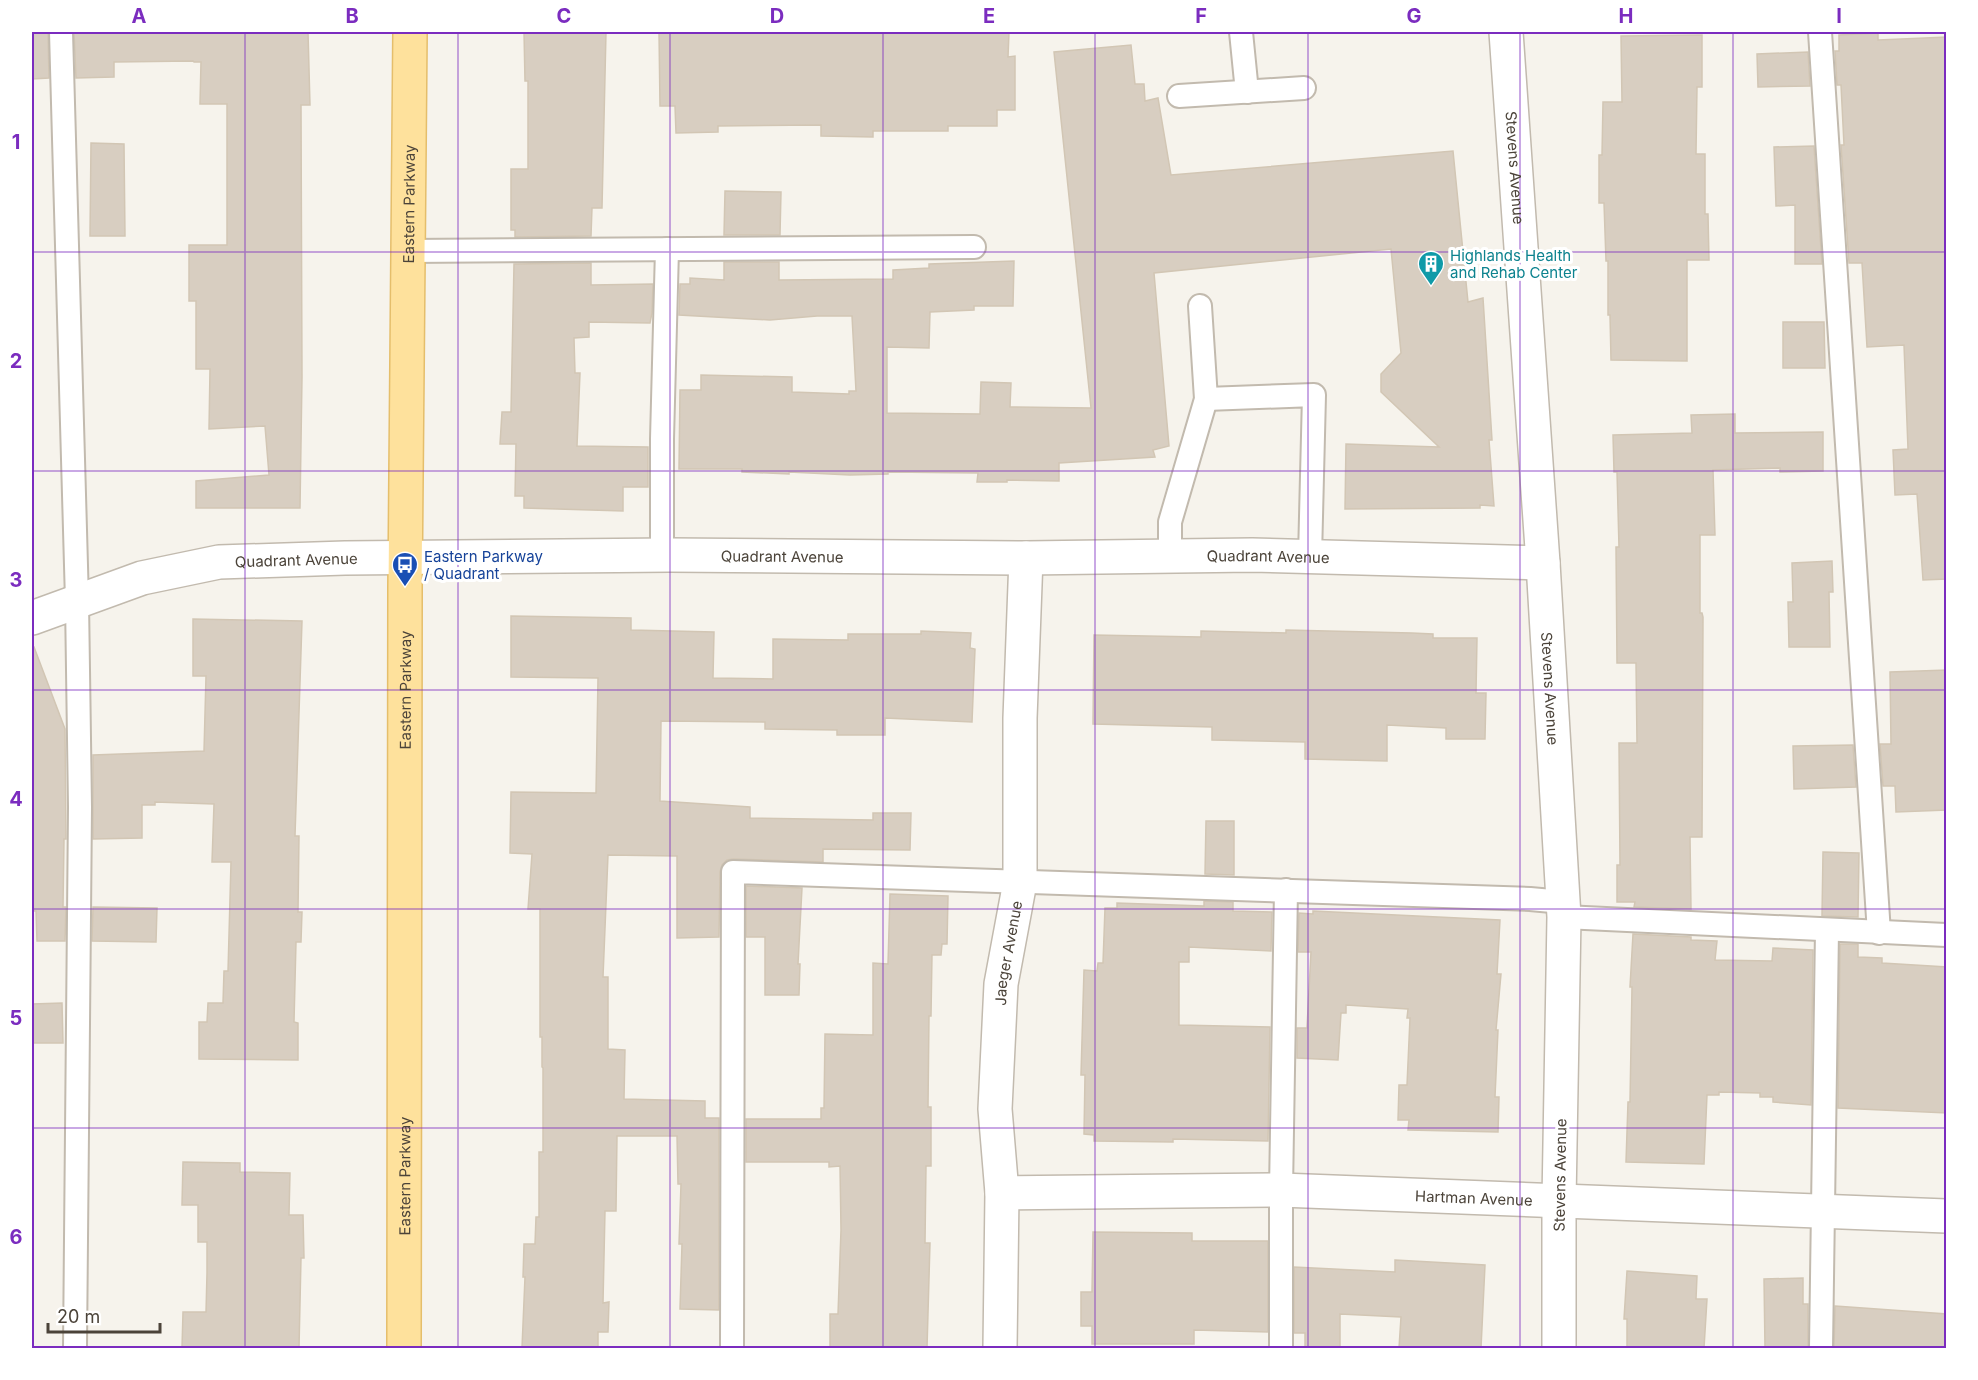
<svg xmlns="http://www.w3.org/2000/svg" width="1978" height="1380" font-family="Inter,sans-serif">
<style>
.building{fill:#d8cec1;stroke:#d2c6b4;stroke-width:1.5}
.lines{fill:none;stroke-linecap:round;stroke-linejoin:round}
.service-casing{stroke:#c2baae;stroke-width:26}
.minor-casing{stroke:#c2baae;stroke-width:36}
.primary-casing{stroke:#e5be6b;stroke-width:36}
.service{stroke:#fff;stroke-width:22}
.minor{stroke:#fff;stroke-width:33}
.primary{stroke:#fee19c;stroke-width:33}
.grid{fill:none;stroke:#7b2cbf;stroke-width:1.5;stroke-opacity:0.55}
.labels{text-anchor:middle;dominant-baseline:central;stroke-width:6;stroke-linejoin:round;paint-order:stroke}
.street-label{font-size:15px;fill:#4b4339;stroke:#fff}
.culture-label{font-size:15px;fill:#0d838f;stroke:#fff;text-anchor:start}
.transit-label{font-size:15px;fill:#164399;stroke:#fff;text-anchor:start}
.neatline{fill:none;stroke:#7b2cbf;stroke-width:2}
.grid-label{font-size:20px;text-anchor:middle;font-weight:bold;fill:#7b2cbf}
</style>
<rect width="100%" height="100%" fill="#f6f3ec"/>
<g class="building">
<polygon points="32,32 48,32 49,78 32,79"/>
<polygon points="74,32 308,32 310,105 301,105 302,377 300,508 196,508 196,481 269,475 265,426 209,429 210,369 196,369 196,301 189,301 189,245 227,245 227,104 200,104 201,62 194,62 193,61 114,62 114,77 76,78"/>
<polygon points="524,32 606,32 602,208 592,208 591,236 515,237 515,230 511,230 511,169 528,169 528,81 525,81"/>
<polygon points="659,32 1009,32 1008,57 1015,56 1015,110 997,110 997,126 948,126 948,131 873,131 873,137 821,136 821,125 718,126 718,132 676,133 675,106 660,106"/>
<polygon points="1878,33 1878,40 1947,37 1947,579 1923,580 1917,494 1895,495 1893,450 1908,449 1904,345 1867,347 1862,263 1849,263 1841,145 1844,145 1841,85 1837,85 1835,51 1839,51 1839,35"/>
<polygon points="1702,35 1702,87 1697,87 1696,154 1705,154 1705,214 1708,214 1709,260 1687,260 1687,361 1611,360 1610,315 1608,315 1608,261 1606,261 1604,203 1599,203 1599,155 1602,155 1603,102 1622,102 1621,36"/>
<polygon points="1131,45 1135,84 1144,84 1145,101 1158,98 1171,175 1453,151 1468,302 1483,298 1492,440 1489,440 1494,506 1480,505 1480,508 1345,509 1346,444 1439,447 1381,392 1381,374 1401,353 1391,249 1154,273 1169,446 1153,450 1155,457 1059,463 1059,481 1007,480 1007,482 977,482 978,473 888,472 888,474 850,475 789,472 789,474 742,472 742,469 679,469 680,390 701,390 701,375 792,377 792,392 849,394 849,391 856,391 852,316 817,316 770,320 679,315 680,284 690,284 690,278 724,280 724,262 779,262 779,280 893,279 893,270 929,268 929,264 1014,261 1013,306 974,306 974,310 930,312 929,348 887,347 887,413 980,414 981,382 1011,383 1010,407 1091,408 1054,52"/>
<polygon points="1808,52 1810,86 1758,87 1757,54"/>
<polygon points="91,143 124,144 125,236 90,236"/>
<polygon points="1814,146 1822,264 1795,264 1795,205 1776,206 1774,147"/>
<polygon points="725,191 781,192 780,235 724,235"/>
<polygon points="591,263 591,285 653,284 652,313 650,323 589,322 589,337 574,338 575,373 580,373 577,446 648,447 648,487 623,487 623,511 524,508 524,496 515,496 516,444 500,444 502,412 511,412 514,264"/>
<polygon points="1783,322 1824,322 1825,368 1783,368"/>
<polygon points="1735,414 1735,433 1823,432 1823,471 1780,472 1780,468 1713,470 1715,535 1700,535 1700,613 1702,613 1703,617 1702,837 1690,837 1691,909 1634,907 1635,902 1617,902 1617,865 1620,865 1619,743 1637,743 1636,663 1617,663 1616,547 1619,547 1617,472 1614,472 1613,435 1692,433 1691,415"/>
<polygon points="1832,561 1833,592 1829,592 1830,647 1789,647 1788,602 1793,602 1792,563"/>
<polygon points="511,616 631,618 631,630 714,632 713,678 773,679 773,639 848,640 848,634 921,634 921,631 971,633 970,648 975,649 972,722 885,718 885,735 837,735 837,730 765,729 765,722 661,721 660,801 750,807 750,818 873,820 873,813 911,813 910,850 823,849 823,862 733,859 727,860 722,865 720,872 719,937 677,938 677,856 608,855 603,977 608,977 608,1049 625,1050 624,1099 705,1101 705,1118 719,1118 719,1310 680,1309 682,1244 679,1244 681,1184 678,1184 677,1136 617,1136 616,1211 605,1211 603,1303 609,1302 608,1332 598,1332 598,1348 522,1348 525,1277 523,1277 524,1244 535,1244 536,1217 539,1217 539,1152 543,1152 543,1068 542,1067 542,1037 540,1037 540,909 528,909 532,854 510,853 511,792 596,793 598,678 511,677"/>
<polygon points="193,619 302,621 295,836 299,836 298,912 302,912 301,942 296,942 294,1022 298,1023 298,1060 199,1059 199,1022 207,1022 208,1003 223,1003 224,971 228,971 231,862 212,862 214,804 155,802 155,805 142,805 142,838 93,839 93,755 204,751 206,676 193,676"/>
<polygon points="1286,630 1412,633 1433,634 1433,638 1477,638 1476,693 1486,693 1485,739 1446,739 1446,728 1387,725 1387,761 1305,759 1305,742 1212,740 1212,727 1093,724 1094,635 1201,637 1201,631 1286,633"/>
<polygon points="34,647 65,729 66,839 64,839 63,907 66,907 65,941 37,941 36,911 32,911 32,648"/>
<polygon points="1947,670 1947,810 1896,812 1895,786 1883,786 1880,744 1891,744 1890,672"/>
<polygon points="1853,745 1856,787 1794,789 1793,746"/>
<polygon points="1206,821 1234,821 1234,875 1205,874"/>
<polygon points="1823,852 1859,853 1858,917 1822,916"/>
<polygon points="746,886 802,888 798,964 800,964 799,995 765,995 765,937 746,937"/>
<polygon points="890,894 948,896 947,944 942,944 941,955 932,955 931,1016 929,1016 928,1107 931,1107 931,1166 926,1166 925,1243 930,1243 927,1348 830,1348 830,1314 838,1314 841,1230 840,1166 829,1167 829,1162 746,1162 746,1119 821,1119 821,1108 824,1108 825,1034 873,1035 873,963 888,964"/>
<polygon points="1204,901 1233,902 1233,911 1272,912 1271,951 1189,947 1189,962 1179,962 1179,1025 1270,1027 1268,1141 1173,1139 1173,1142 1094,1141 1094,1135 1084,1134 1085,1075 1081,1075 1084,970 1097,971 1098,963 1103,963 1105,908 1117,908 1117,903 1204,906"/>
<polygon points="93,907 157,908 156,942 92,941"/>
<polygon points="1313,911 1500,920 1497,974 1501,974 1496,1030 1498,1030 1495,1097 1499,1097 1498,1132 1408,1130 1409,1120 1398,1120 1399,1085 1407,1085 1410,1018 1407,1018 1408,1009 1346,1005 1346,1013 1341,1013 1338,1060 1297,1058 1297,1028 1307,1028 1311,952 1298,952 1299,913 1313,914"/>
<polygon points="1633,934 1691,937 1691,940 1717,941 1715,960 1772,961 1773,948 1813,950 1811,1105 1773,1102 1773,1097 1760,1097 1760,1093 1719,1092 1719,1095 1707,1095 1704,1164 1626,1162 1628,1102 1630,1102 1632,987 1630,987"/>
<polygon points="1840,944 1858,944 1858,957 1882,958 1882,963 1947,967 1947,1113 1838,1108"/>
<polygon points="62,1003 63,1043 32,1043 32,1004"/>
<polygon points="183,1162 240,1163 240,1172 290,1173 289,1215 303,1215 304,1258 301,1258 299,1348 182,1348 183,1312 206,1312 207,1273 207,1242 198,1242 198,1205 182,1205"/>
<polygon points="1093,1232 1192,1233 1192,1241 1268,1241 1268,1332 1194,1330 1194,1344 1092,1344 1092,1326 1081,1326 1081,1292 1092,1292"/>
<polygon points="1395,1260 1485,1265 1481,1348 1399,1348 1401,1317 1340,1314 1340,1348 1305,1348 1305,1333 1294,1333 1294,1267 1395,1272"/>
<polygon points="1627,1271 1697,1276 1696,1299 1707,1299 1704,1348 1627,1348 1627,1319 1624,1319"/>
<polygon points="1803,1278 1803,1304 1808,1304 1808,1348 1765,1348 1764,1279"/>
<polygon points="1835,1306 1947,1314 1947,1348 1834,1348"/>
</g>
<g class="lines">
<defs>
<g id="service">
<polyline points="61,32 77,601 80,807 75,1348"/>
<polyline points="1241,32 1247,92"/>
<polyline points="1820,32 1879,933"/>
<polyline points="1179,96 1304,88"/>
<polyline points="408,251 974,247"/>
<polyline points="1206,399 1314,395 1310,557"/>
<polyline points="662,555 662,439 667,249"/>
<polyline points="1170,556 1170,522 1206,399 1200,306"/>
<polyline points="1564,917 1946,935"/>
<polyline points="732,1348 733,872 1530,899 1563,902"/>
<polyline points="1281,1348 1281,1190 1286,890"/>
<polyline points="1821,1348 1827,930"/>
</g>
<g id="minor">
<path id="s1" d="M1506 32 1543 563 1564 917 1559 1201V1348"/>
<path id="s2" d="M32 618 142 578 219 562 345 558 670 555 1026 558 1252 555 1543 563"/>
<path id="s3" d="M1002 1193 1281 1190 1946 1216"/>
<path id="s4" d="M1000 1348 1002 1193 995 1109 1001 984 1020 882V718L1026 558"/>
</g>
<g id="primary">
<path id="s5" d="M404 1348 405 588 410 32"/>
</g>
</defs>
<use href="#service" class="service-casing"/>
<use href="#minor" class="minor-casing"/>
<use href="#primary" class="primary-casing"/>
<use href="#service" class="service"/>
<use href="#minor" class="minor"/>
<use href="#primary" class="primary"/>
</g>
<path class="grid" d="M245 32V1348M458 32V1348M670 32V1348M883 32V1348M1095 32V1348M1308 32V1348M1520 32V1348M1733 32V1348M32 252H1946M32 471H1946M32 690H1946M32 909H1946M32 1128H1946"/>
<defs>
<symbol id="building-pin" viewBox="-11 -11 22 30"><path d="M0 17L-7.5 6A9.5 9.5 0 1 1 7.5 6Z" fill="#0f9aa8" stroke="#fff"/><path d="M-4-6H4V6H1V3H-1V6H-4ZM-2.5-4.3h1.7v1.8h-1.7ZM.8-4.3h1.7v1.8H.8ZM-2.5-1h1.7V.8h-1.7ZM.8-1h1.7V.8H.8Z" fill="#fff"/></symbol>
<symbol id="bus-pin" viewBox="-11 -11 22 30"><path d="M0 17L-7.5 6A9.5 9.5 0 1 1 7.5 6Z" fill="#1a4fb4" stroke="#fff"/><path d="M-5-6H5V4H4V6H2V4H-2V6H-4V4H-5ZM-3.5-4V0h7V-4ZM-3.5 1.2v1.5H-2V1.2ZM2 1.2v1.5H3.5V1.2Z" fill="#fff"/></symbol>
</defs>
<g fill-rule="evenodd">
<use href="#building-pin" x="1416" y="249" width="30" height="40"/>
<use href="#bus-pin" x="390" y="550" width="30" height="40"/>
</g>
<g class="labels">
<g class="street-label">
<text stroke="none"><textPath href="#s1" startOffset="136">Stevens Avenue</textPath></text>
<text stroke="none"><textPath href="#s5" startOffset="1144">Eastern Parkway</textPath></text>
<text stroke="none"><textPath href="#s2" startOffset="759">Quadrant Avenue</textPath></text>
<text stroke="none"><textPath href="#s2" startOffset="1245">Quadrant Avenue</textPath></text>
<text stroke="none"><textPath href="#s2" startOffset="273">Quadrant Avenue</textPath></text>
<text stroke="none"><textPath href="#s5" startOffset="658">Eastern Parkway</textPath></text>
<text stroke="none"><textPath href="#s1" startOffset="658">Stevens Avenue</textPath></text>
<text stroke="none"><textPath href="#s4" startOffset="396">Jaeger Avenue</textPath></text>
<text transform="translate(1560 1175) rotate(-89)">Stevens Avenue</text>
<text stroke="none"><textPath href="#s5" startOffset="172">Eastern Parkway</textPath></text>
<text stroke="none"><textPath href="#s3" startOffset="472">Hartman Avenue</textPath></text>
</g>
<g class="culture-label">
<text x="1450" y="255">Highlands Health<tspan x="1450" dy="17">and Rehab Center</tspan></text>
</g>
<g class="transit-label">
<text x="424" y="556">Eastern Parkway<tspan x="424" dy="17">/ Quadrant</tspan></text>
</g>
</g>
<rect width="1978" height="1380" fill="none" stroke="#ffffff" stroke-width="66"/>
<path d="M48 1323v9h112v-9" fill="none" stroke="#4b4339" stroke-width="3"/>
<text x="57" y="1323" font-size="18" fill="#4b4339" stroke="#ffffff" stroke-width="4.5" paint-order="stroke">20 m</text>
<rect x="33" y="33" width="1912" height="1314" class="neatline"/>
<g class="grid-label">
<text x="139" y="23">A</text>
<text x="352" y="23">B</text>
<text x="564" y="23">C</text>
<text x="777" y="23">D</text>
<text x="989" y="23">E</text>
<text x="1201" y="23">F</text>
<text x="1414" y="23">G</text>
<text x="1626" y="23">H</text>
<text x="1839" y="23">I</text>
<text x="16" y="149">1</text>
<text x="16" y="368">2</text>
<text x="16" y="587">3</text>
<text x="16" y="806">4</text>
<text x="16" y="1025">5</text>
<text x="16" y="1244">6</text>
</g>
</svg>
